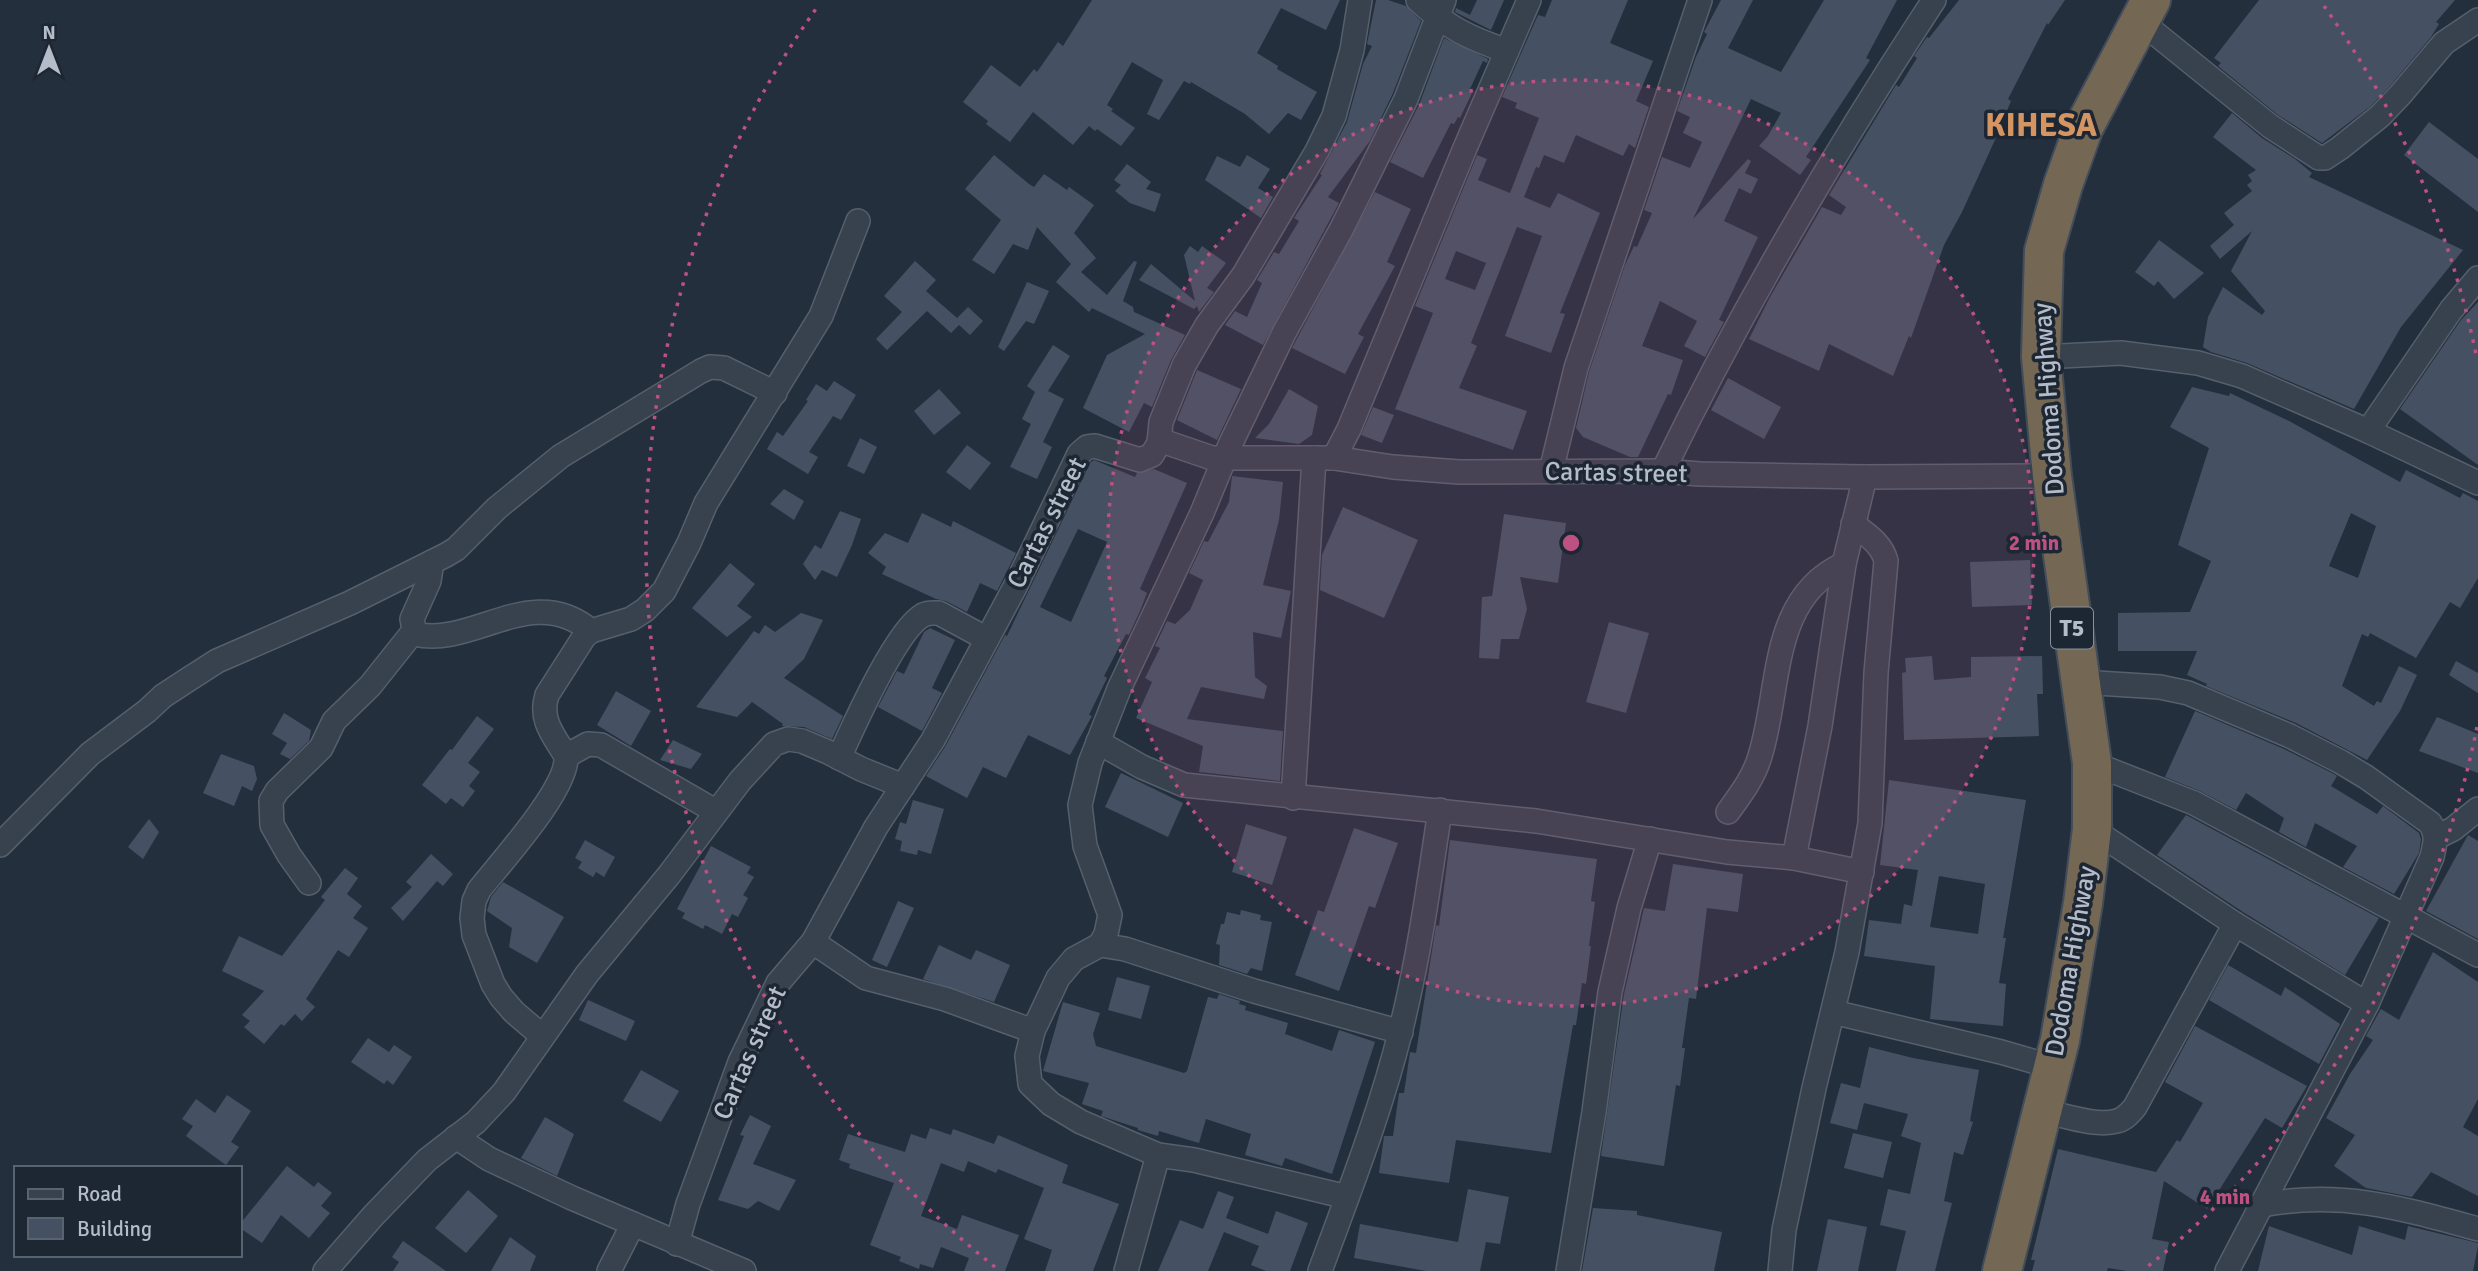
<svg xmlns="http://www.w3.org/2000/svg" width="2478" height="1271" font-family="Signika,sans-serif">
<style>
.building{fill:#455162;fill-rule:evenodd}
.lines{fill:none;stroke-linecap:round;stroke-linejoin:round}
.street-casing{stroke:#565f6c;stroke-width:26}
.highway-casing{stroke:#434c59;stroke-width:42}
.street{stroke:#38414e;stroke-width:23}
.highway{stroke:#746855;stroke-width:38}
.ring{fill:none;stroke:#bd5182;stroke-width:3.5;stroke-dasharray:3.5 7}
.labels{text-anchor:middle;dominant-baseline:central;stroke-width:7;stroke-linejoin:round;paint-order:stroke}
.shield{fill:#1d2633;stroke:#878f9c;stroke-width:2}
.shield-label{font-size:24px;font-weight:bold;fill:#b4bcc9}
.street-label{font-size:26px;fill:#b4bcc9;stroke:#1d2633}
.district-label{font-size:33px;font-weight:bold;fill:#d59563;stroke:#1d2633}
.centre{fill:#bd5182;stroke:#1d2633;stroke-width:3.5}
.ring-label{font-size:21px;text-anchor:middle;font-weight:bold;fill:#bd5182;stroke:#1d2633;stroke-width:7;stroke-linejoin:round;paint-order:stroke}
</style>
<rect width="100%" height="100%" fill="#242f3e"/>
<g class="building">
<polygon points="1092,0 1340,0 1326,30 1281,8 1257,53 1278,66 1277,69 1317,92 1301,120 1288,113 1269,134 1245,114 1191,82 1190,84 1184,81 1159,120 1147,114 1163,80 1132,62 1107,105 1113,109 1111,111 1135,128 1121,146 1097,129 1095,131 1089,126 1073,145 1033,112 1010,142 986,124 988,121 963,102 991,65 1020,87 1034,69 1037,72 1058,42 1063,46"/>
<polygon points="1376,0 1388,0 1406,6 1421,21 1393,93 1370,141 1328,197 1339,203 1263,345 1225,325 1235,311 1247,317 1262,283 1257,280 1274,252 1279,254 1299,221 1294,218 1322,175 1320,174 1347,122 1363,64 1372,46 1367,44"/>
<polygon points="1477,0 1504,0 1491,30 1455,12 1456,8 1470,15"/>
<path d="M1552 0H1628L1610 43 1653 61 1636 101 1649 107 1635 148 1629 144 1623 156 1576 135 1564 163 1544 155 1539 168 1536 167 1524 197 1550 208 1558 193 1600 213 1560 313 1565 314 1551 353 1505 336 1542 236 1517 227 1471 343 1477 346 1459 388 1527 411 1513 450 1395 409 1433 313 1415 306 1477 155 1487 159 1478 180 1510 193 1539 118 1515 108 1517 103 1502 97 1538 15 1545 17ZM1456 251 1486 263 1475 290 1445 279Z"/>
<polygon points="1721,0 1753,0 1728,48 1781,72 1824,0 1897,0 1866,58 1870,60 1806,157 1811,160 1800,175 1759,146 1768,136 1781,113 1751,99 1693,219 1748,159 1751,161 1745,173 1758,179 1751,194 1739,188 1724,221 1758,237 1719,320 1724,322 1705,357 1684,346 1697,321 1660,301 1642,346 1683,360 1671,395 1668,394 1638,457 1630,457 1583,437 1576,428 1589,372 1625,265 1634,246 1637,247 1652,213 1644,210 1662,157 1690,168 1702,142 1683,133 1690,117 1677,111 1696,57 1707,34 1704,32"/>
<polygon points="1959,0 2065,0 2048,25 2047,23 2008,99 2011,101 1994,142 1962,212 1944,245 1911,338 1909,336 1893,376 1829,344 1819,371 1749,339 1770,297 1822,207 1841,215 1846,207 1829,195 1896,85 1899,87 1917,58 1914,56 1927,37 1929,38"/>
<polygon points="2259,0 2455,0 2436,22 2439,24 2431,37 2390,86 2371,106 2322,143 2278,115 2218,66 2221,63 2214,58"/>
<polygon points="1444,38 1488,59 1487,63 1483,61 1469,91 1472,93 1460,118 1458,117 1454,124 1451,123 1423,178 1390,162 1419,105"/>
<polygon points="2232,113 2262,138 2295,159 2312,173 2309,177 2463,250 2401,327 2354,409 2247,363 2211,352 2203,347 2208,317 2223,287 2262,315 2265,311 2231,271 2252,231 2220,259 2210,246 2234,225 2224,213 2252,191 2247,185 2252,181 2248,175 2256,170 2213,137"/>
<polygon points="2429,122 2478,159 2478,212 2404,155"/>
<polygon points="994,155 1029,184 1034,187 1044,174 1067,190 1069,187 1094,205 1074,233 1096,258 1081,272 1107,295 1134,261 1137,262 1123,301 1133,307 1134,312 1185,335 1171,360 1152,407 1144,403 1129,432 1083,408 1107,355 1145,334 1092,308 1089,312 1056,282 1071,264 1037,227 1028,250 1013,244 994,274 972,260 1001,220 965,189"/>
<polygon points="1247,155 1270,169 1258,188 1273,197 1261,218 1205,180 1217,156 1240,167"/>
<polygon points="1127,164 1151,182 1146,189 1161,194 1155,212 1130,203 1115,191 1121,185 1114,180"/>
<polygon points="1375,192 1411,209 1387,262 1395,266 1358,334 1364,337 1345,374 1292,348"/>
<polygon points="2159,240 2204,273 2174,299 2158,281 2154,286 2135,272"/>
<polygon points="1190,246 1198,252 1202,246 1226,263 1207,288 1214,292 1199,312 1197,306 1194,309 1139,280 1151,264 1195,301 1184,255"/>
<polygon points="915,261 936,280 926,291 957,318 968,307 983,321 970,335 959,325 951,333 927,311 887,350 876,339 902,312 884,296"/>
<polygon points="1027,282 1049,291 1034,324 1026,321 1004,351 998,347"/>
<polygon points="2478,302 2478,465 2400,409 2461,320"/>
<polygon points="1053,345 1070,356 1048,391 1064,399 1043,442 1052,447 1037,479 1010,467 1031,424 1022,419 1035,392 1027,386"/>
<polygon points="1197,370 1241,389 1217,440 1177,420"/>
<polygon points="1728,378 1781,407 1764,439 1711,410"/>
<polygon points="834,381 856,395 841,420 833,416 809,452 818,457 808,474 767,449 777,432 783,436 808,401 806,400 816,384 827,391"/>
<path d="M2192 387 2229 396 2230 393 2289 421 2400 482 2406 470 2460 498 2463 493 2478 501V578L2460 608 2450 602 2416 658 2370 633 2368 637 2362 634 2342 686 2374 706 2377 701 2381 703 2399 666 2417 675 2400 711 2367 760 2296 723 2206 686 2207 684 2187 675 2197 651H2118V613L2190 612 2211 561 2178 545 2209 448 2170 427ZM2351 513 2376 526 2358 578 2329 566Z"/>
<polygon points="939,389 961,413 934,435 914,411"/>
<polygon points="1289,389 1318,406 1312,435 1299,444 1255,438 1269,424"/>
<polygon points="1373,407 1394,415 1382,443 1361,435"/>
<polygon points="860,438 877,447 864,474 847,466"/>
<polygon points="967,445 991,463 970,490 946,472"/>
<path d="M1094 460 1135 477 1137 473 1154 469 1187 483 1140 589 1147 593 1140 611 1129 635 1126 634 1104 676 1107 678 1089 715 1092 716 1070 755 1028 735 1006 778 983 767 967 798 926 776 945 747 1005 635 1007 636 1090 463ZM1078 529 1107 542 1071 622 1040 607Z"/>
<polygon points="1232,476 1283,482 1279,520 1263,585 1291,591 1281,638 1253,632 1255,677 1267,686 1264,699 1201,687 1187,719 1283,731 1280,781 1199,772 1203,746 1136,718 1152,682 1145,678 1160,648 1155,646 1167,621 1175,624 1190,610 1203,580 1189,573 1204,541 1208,542 1229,502"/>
<polygon points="784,489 804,501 794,520 770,504"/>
<polygon points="1343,507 1418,540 1384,618 1320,590 1322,555"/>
<polygon points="840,511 861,519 852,545 837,577 822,570 815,580 803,564 815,545 821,549"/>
<polygon points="922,513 951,527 953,521 1016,553 997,591 980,583 967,612 946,601 936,599 882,574 886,567 868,553 885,533 908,543"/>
<polygon points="1504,514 1566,523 1558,583 1520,577 1527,609 1519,639 1501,639 1499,659 1479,658 1482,597 1492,596"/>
<polygon points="2030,560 2032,605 1972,607 1970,562"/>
<polygon points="730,563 755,584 737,606 752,617 727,637 692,608"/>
<polygon points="801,613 823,620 804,659 784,678 843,716 832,739 804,727 782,726 783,724 752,702 737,717 696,707 754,631 759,634 765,625 775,632"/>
<polygon points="1609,622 1649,633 1626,713 1586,702"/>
<polygon points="930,628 955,640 932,688 942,693 922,731 878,707 897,671 904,674 924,632"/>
<polygon points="1932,656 1934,680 1971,677 1971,657 2042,656 2043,694 2037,694 2039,736 1904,740 1902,673 1906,672 1905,658"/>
<polygon points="2456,661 2478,673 2478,693 2449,675"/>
<polygon points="616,691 651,711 631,746 597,725"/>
<polygon points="2195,711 2284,749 2334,774 2337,776 2331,786 2377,814 2383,806 2419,833 2421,839 2419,853 2394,894 2343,867 2357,846 2315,823 2306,847 2279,832 2284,818 2246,793 2236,810 2200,791 2165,777"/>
<polygon points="284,713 311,730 309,741 290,759 280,754 287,743 272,734"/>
<polygon points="477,716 494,729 468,763 480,772 469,786 475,791 463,807 451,798 446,804 422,785 450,749 452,750"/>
<polygon points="2437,717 2478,734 2478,773 2419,751"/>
<polygon points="673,740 702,754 691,769 660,760"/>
<polygon points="221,754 254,766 257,779 252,791 242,786 234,806 203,793"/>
<polygon points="1121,773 1183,803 1168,837 1105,807"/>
<path d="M1889 780 2026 800 2003 938H2006L1999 983 2006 984 2003 1026 1930 1019 1935 966 1864 956 1869 920 1901 924 1904 904 1912 906 1918 870 1880 865ZM1939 876 1985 884 1978 934 1930 927Z"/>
<polygon points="913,800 944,809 931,854 918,850 917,855 900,851 902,841 895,839 900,822 906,824"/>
<polygon points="2186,815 2379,918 2345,975 2243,912 2157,855"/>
<polygon points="149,819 159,832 143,859 128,847"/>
<polygon points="1246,824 1287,837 1272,885 1232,872"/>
<polygon points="1354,828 1398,843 1375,908 1369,906 1339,991 1295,975 1318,910 1324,912"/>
<polygon points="2468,835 2478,841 2478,939 2426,911"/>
<polygon points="585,840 615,857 604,877 596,872 593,877 578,868 582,862 575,858"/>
<polygon points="1450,840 1597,859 1591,901 1595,902 1589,946 1591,946 1586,984 1582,983 1576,1025 1573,1025 1551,1153 1456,1140 1449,1183 1379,1173 1384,1136 1393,1136 1399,1093 1404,1093 1410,1052 1416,1053 1436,925 1439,926"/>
<polygon points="711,846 751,867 747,873 754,877 743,895 748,898 738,917 732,914 722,934 705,925 703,929 682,918 685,913 677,909"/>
<polygon points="431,854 453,874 443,886 437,881 403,921 391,908 412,887 406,882"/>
<polygon points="1673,864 1743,874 1738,912 1707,908 1696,999 1689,998 1682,1048 1685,1048 1680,1086 1676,1085 1664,1166 1601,1156 1624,994 1643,912 1644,908 1665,911"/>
<polygon points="345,868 358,878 347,894 362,906 353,918 368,928 349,957 338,950 306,999 315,1007 302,1021 295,1014 284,1026 281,1024 264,1044 244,1027 250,1021 242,1015 264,991 222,971 239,936 282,956 325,900 321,897"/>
<polygon points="503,882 564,917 537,963 509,947 512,928 487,911 491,897"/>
<polygon points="898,901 914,908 887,967 872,960"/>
<polygon points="1241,910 1261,915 1260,920 1272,922 1262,971 1251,968 1247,974 1219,965 1220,945 1216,944 1221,924 1224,924 1227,912 1240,915"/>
<polygon points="939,945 971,960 976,950 1010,965 994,1002 923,979"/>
<polygon points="2433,952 2478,982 2478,1099 2463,1127 2478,1136 2478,1196 2431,1172 2412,1197 2366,1188 2334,1166 2355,1135 2326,1118 2350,1074 2373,1040 2366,1036 2378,1014 2381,1009 2399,1020"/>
<polygon points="2228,965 2281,996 2285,987 2340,1024 2319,1064 2209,1000"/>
<polygon points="1117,977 1150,986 1141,1019 1108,1010"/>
<polygon points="1219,994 1240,1001 1239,1004 1246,1006 1245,1010 1288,1023 1285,1034 1332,1051 1339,1030 1375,1042 1332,1174 1285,1158 1282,1166 1245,1155 1251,1134 1206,1119 1199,1143 1159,1131 1158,1136 1138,1130 1138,1128 1101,1116 1103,1111 1082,1104 1089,1083 1043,1071 1063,1002 1100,1013 1093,1034 1096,1046 1184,1073 1187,1071 1208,997 1217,999"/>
<polygon points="588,1000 635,1021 626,1041 579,1020"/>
<polygon points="2195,1026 2307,1086 2282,1128 2265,1118 2207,1209 2164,1181 2152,1239 2169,1242 2163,1271 2127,1271 2108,1268 2107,1271 2032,1271 2035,1260 2031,1260 2058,1149 2156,1172 2177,1140 2180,1142 2203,1103 2165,1082"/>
<polygon points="368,1038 389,1052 394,1045 412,1057 393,1085 387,1080 384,1084 351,1062"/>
<polygon points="1869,1047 1913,1058 1979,1070 1970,1121 1973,1122 1963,1155 1954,1152 1944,1201 1952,1203 1935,1271 1896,1271 1906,1231 1880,1225 1888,1189 1910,1194 1921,1143 1901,1136 1908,1114 1864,1103 1857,1130 1830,1123 1841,1083 1860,1088"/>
<polygon points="641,1070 679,1091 661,1122 623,1101"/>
<polygon points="227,1095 251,1111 231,1142 239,1147 226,1165 186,1136 193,1126 182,1119 196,1099 215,1113"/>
<polygon points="750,1115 771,1126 753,1164 796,1180 779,1211 758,1201 748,1209 718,1200 744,1136 740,1135"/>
<polygon points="545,1117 574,1134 557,1176 521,1158"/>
<polygon points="930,1128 951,1135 953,1129 994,1144 998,1135 1068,1165 1062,1183 1119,1204 1093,1271 1045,1271 1052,1250 1024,1239 1044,1188 998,1169 996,1173 968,1161 964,1172 941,1163 921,1216 957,1229 962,1215 1019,1235 1005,1271 964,1271 969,1258 941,1247 933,1268 920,1264 919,1269 899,1261 901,1257 870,1245 894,1183 849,1168 850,1164 839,1160 848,1134 905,1152 911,1134 926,1139"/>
<polygon points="1853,1133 1892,1142 1883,1178 1844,1168"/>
<polygon points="287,1166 314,1187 318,1182 332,1193 321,1206 330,1213 309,1238 281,1215 262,1243 240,1228 240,1224"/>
<polygon points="1468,1189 1509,1197 1500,1244 1486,1242 1480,1271 1426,1271 1354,1258 1360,1224 1458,1242"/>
<polygon points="468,1190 498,1216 466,1253 435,1228"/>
<polygon points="1218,1191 1234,1197 1226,1218 1268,1234 1276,1211 1308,1223 1290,1271 1266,1271 1251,1265 1259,1246 1224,1232 1208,1271 1158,1271 1180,1220 1203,1229"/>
<polygon points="1593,1208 1637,1211 1637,1215 1722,1232 1714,1271 1582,1271"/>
<polygon points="1828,1219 1867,1227 1858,1271 1817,1271"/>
<polygon points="2269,1226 2352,1255 2359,1226 2405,1240 2408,1226 2478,1243 2478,1246 2473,1271 2258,1271"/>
<polygon points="510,1237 536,1256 530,1271 491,1271"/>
<polygon points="403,1241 446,1271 393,1271 399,1262 392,1257"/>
</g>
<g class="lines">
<defs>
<g id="street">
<path d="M1418 0C1448 28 1469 38 1507 51"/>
<polyline points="2140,21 2270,126 2319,158 2325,158 2340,148 2380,116 2400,95 2444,43 2478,20"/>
<polyline points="2041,357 2121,353 2198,363 2242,376 2368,431 2478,483"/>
<polyline points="2368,431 2451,310 2478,278"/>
<polyline points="1159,443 1161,422 1184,365 1207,325 1243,276 1317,151 1334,116 1352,50 1360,0"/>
<polyline points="1334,458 1349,429 1465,148 1529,0"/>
<polyline points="1551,471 1576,368 1700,0"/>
<path d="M1663 471C1742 308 1835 151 1934 0"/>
<path d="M432 562 429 581 412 619 415 634C473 648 532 581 591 631"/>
<path d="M2081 682 2160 687 2188 693 2290 736 2341 762 2366 777 2430 823C2438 835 2435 843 2432 857L2367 1004 2227 1271"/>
<polyline points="1098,742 1142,767 1184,785 1536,821 1727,852 1794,858 1862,872"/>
<polyline points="566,756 588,744 601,745 715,811"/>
<path d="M839 758C853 727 896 630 923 615 929 612 933 613 939 613L987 639"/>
<polyline points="2092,763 2194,803 2478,955"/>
<polyline points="1293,798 1314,458"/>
<path d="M1728 812C1741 794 1754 777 1760 756 1781 690 1769 598 1844 564"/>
<polyline points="2092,829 2235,924 2367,1004"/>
<polyline points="2437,837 2453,829 2478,809"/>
<polyline points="0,845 90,754 147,711 163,696 189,679 217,661 350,603 446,555 456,549 497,508 561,456 701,371 710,367 724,368 775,393"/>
<polyline points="1794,858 1820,726 1844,564 1865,477"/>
<polyline points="309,883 289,855 272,825 271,801 277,791 321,748 334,721 370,686 413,632"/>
<polyline points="813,942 866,978 945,999 1033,1031"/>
<polyline points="1100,945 1106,934 1110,915 1085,846 1080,805 1090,763 1119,689 1202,513 1230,445 1284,333 1342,228 1406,99 1444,0"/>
<polyline points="1833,1012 2001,1052 2053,1067"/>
<path d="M542 1036 514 1012 501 997 493 984 474 935 472 918 474 901 479 890C500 863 569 788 566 756 554 736 539 720 547 695L584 637 591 631 631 619 645 610 664 591 689 543 706 503 821 316 858 221"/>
<path d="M2042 1111C2064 1115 2095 1127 2117 1121 2125 1119 2130 1113 2135 1107L2235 924"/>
<polyline points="456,1137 489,1159 572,1198 744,1271"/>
<polyline points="1347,1197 1194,1160 1158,1155 1081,1122 1051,1104 1030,1084 1027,1056 1033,1031 1058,978 1074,959 1100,945 1125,949 1254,991 1401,1032"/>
<path d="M2262 1205C2341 1190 2402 1208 2478 1229"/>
<polyline points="677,1244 688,1204 740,1062 778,983 813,942 876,827 933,740 1015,587 1079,454 1087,447 1095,446 1140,460 1152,455 1159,443 1165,442 1212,458 1334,458 1393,467 1459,472 1663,471 1700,474 1865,477 2052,476"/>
<polyline points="325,1271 373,1216 427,1160 476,1122 504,1092 587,974 669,875 740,781 774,744 788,739 802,741 828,752 861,769 903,786"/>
<polyline points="609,1271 633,1224"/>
<polyline points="1126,1271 1158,1155"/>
<path d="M1320 1271C1349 1192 1381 1111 1401 1029 1419 957 1429 884 1440 810"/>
<polyline points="1568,1271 1594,1112 1610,992 1629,908 1650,839"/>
<path d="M1780 1271 1784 1230 1814 1088 1847 952 1870 823 1876 673 1886 561C1882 544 1866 534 1853 524"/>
</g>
<polyline id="highway" points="2002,1271 2060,1040 2083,903 2092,829 2092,763 2052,476 2041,357 2044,251 2063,185 2083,129 2151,0"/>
</defs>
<use href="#street" class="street-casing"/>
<use href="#highway" class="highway-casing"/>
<use href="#street" class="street"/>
<use href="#highway" class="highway"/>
</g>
<circle cx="1571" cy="543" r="463" fill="#bd5182" fill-opacity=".12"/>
<g class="ring">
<circle cx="1571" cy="543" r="463"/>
<path d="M2477 727A925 925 0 0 1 2147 1267M995 1267A925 925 0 0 1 818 6M2324 6A925 925 0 0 1 2477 359"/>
</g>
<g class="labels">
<rect class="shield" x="2051" y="607.5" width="42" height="41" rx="5"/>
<g class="shield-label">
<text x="2072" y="628">T5</text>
</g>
<g class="street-label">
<text transform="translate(2049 399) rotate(-94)">Dodoma Highway</text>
<text transform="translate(1616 473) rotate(1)">Cartas street</text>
<text transform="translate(1047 523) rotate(-63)">Cartas street</text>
<text transform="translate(2071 961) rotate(-80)">Dodoma Highway</text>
<text transform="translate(750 1053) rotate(-66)">Cartas street</text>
</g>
<g class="district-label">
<text x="2041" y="125">KIHESA</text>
</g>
</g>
<circle cx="1571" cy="543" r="10" class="centre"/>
<g class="ring-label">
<text x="2034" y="550">2 min</text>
<text x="2225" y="1204">4 min</text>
</g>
<rect x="14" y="1166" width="228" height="91" fill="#1d2633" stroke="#59626f" stroke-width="2"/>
<rect x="28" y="1189" width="35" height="10" fill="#38414e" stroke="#59626f" stroke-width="2"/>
<text x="77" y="1201" font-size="21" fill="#b4bcc9">Road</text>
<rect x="28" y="1218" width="35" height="21" fill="#455162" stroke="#59626f" stroke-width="2"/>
<text x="77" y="1236" font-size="21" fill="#b4bcc9">Building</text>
<g transform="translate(49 49)" stroke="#1d2633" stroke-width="5" paint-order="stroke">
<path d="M0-5L12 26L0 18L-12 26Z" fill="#b4bcc9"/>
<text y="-10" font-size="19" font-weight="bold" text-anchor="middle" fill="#b4bcc9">N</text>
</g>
</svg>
